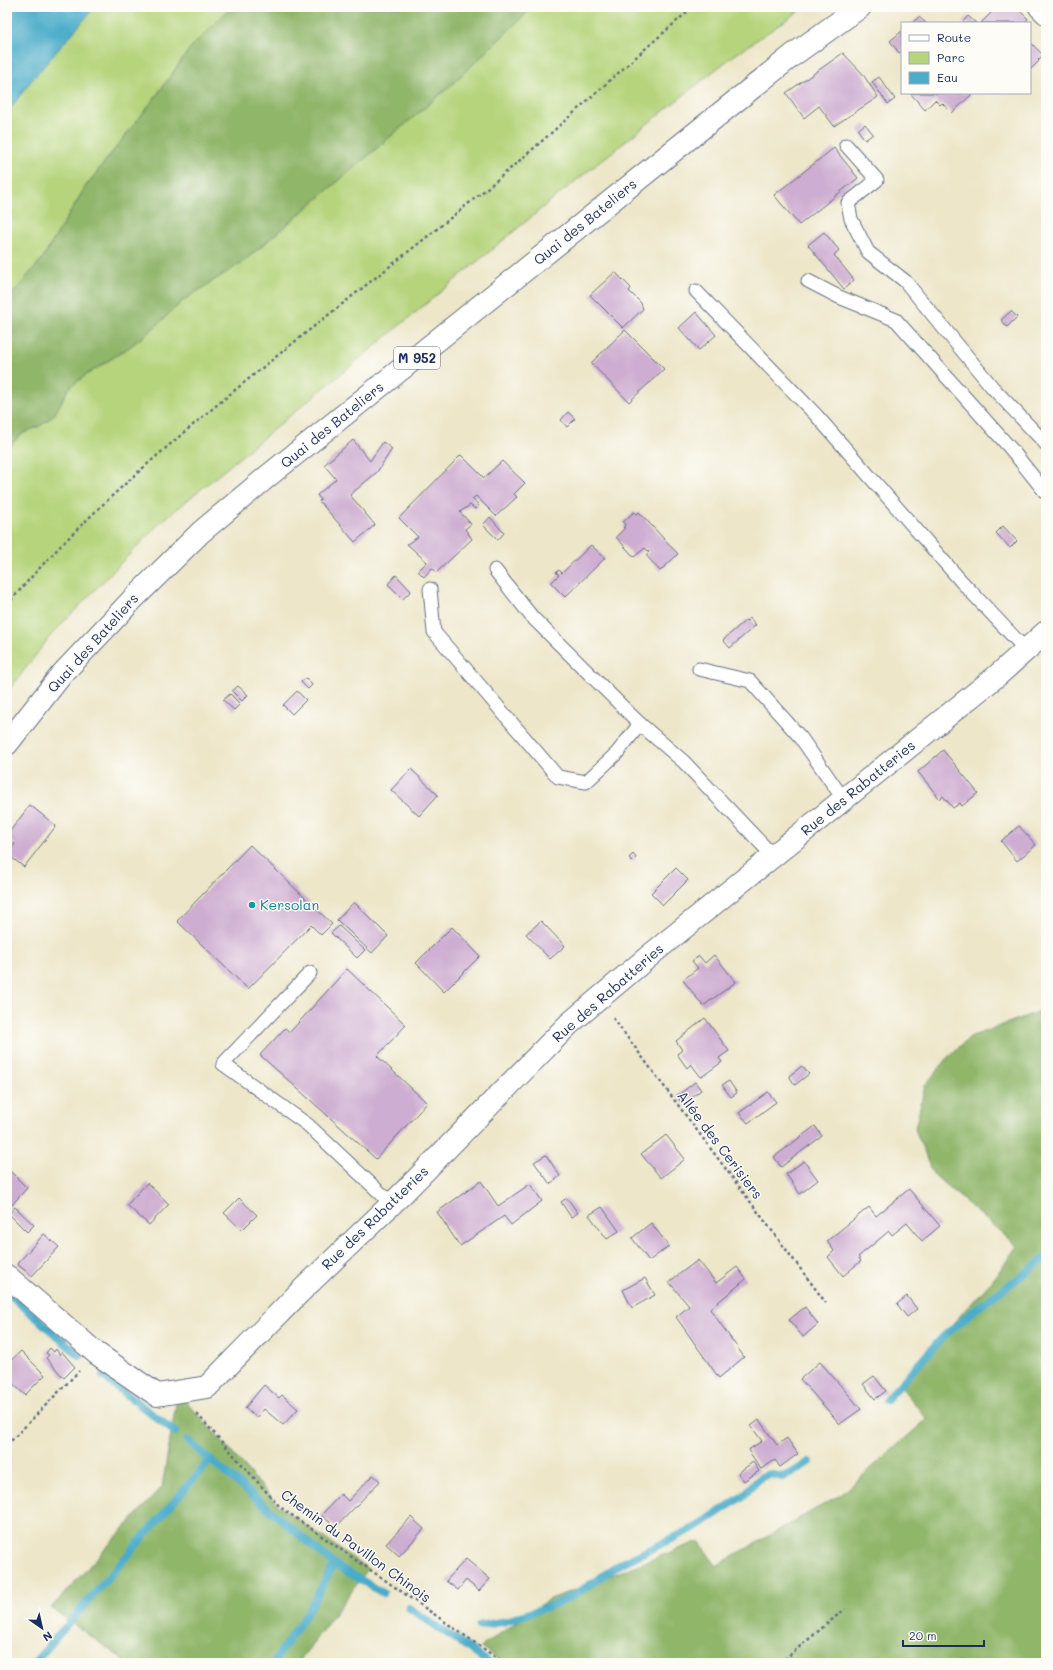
<svg xmlns="http://www.w3.org/2000/svg" width="1053" height="1670" font-family="Mali,sans-serif">
	<rect width="100%" height="100%" fill="#fdfcf7"/>
	<filter id="ink" filterUnits="userSpaceOnUse"><feTurbulence type="fractalNoise" baseFrequency=".025" numOctaves="2"/><feDisplacementMap in="SourceGraphic" scale="8" xChannelSelector="R" yChannelSelector="G"/><feConvolveMatrix kernelMatrix="1 2 1 2 8 2 1 2 1" color-interpolation-filters="sRGB"/></filter>
	<filter id="wash" filterUnits="userSpaceOnUse"><feTurbulence type="fractalNoise" baseFrequency=".012" numOctaves="4" result="noise"/><feDisplacementMap in="SourceGraphic" scale="16" xChannelSelector="R" yChannelSelector="G"/><feGaussianBlur stdDeviation="0.9" result="paint"/><feColorMatrix in="noise" values="0 0 0 0 0 0 0 0 0 0 0 0 0 0 0 0 0 1.4 0 .05"/><feComposite in="paint" operator="in"/></filter>
	<g filter="url(#wash)">
		<rect width="100%" height="100%" fill="#ede6c9"/>
		<!-- green -->
		<g fill="#b5d47b" stroke="#68826c">
			<polygon points="95,7 231,7 191,47 154,99 86,186 42,259 7,300 7,113 30,82"/>
			<polygon points="533,7 805,7 729,59 558,195 160,523 51,635 7,693 7,448 23,433 40,426 54,415 69,388 83,377 128,348 149,332 185,299 244,261 449,87"/>
		</g>
		<!-- forest -->
		<g fill="#90b66b" stroke="#567264">
			<polygon points="231,7 533,7 449,87 244,261 185,299 149,332 128,348 83,377 69,388 54,415 40,426 23,433 7,448 7,300 42,259 86,186 154,99 191,47"/>
			<polygon points="1046,1009 1046,1663 504,1663 481,1647 548,1600 699,1541 716,1566 842,1494 927,1419 898,1383 993,1280 1017,1246 933,1174 915,1129 925,1086 946,1059 970,1037"/>
			<polygon points="178,1392 280,1507 368,1569 298,1663 128,1663 51,1608 162,1487"/>
		</g>
		<!-- water -->
		<polygon fill="#4aacc9" stroke="#326e94" points="7,7 95,7 30,82 7,113"/>
		<g fill="none" stroke-linecap="round" stroke-linejoin="round">
			<!-- stream -->
			<g stroke="#4aacc9" stroke-width="8">
				<polyline points="7,1292 80,1356"/>
				<polyline points="103,1376 175,1432"/>
				<polyline points="886,1400 944,1336 976,1309 1046,1258"/>
				<polyline points="187,1440 334,1564"/>
				<polyline points="409,1608 460,1642 489,1663"/>
				<polyline points="479,1626 506,1621 556,1604 579,1592 622,1563 696,1527 743,1496 761,1477 770,1474 782,1477 792,1473 809,1462"/>
				<polyline points="34,1663 211,1459"/>
				<polyline points="273,1663 309,1610 334,1564 383,1593"/>
			</g>
		</g>
		<g id="blocks">
			<!-- building -->
			<g fill="#cdadd1">
				<polygon points="997,7 1016,7 1028,19 1025,23 981,23"/>
				<polygon points="968,16 976,23 962,23"/>
				<polygon points="919,17 926,23 912,23"/>
				<polygon points="902,31 902,51 899,53 890,41"/>
				<polygon points="1030,42 1043,55 1038,60 1039,61 1030,70"/>
				<polygon points="843,53 862,73 878,97 834,126 819,106 804,118 786,93"/>
				<polygon points="879,77 895,99 888,104 872,82"/>
				<polygon points="910,93 969,93 971,95 952,113 942,103 940,105 935,100 925,110"/>
				<polygon points="865,124 873,134 865,140 858,130"/>
				<polygon points="834,148 858,178 799,225 774,195"/>
				<polygon points="824,232 839,250 834,255 854,280 844,289 808,245"/>
				<polygon points="615,272 631,288 629,291 641,303 643,309 623,328 590,295"/>
				<polygon points="1011,311 1017,317 1007,327 1001,320"/>
				<polygon points="696,312 716,335 699,350 679,328"/>
				<polygon points="625,330 664,369 629,402 591,363"/>
				<polygon points="568,412 575,419 567,427 561,420"/>
				<polygon points="353,440 370,461 383,442 392,449 377,472 350,495 375,525 355,542 319,501 321,500 317,495 336,479 324,465"/>
				<polygon points="461,455 484,478 502,461 525,483 514,494 517,497 496,516 476,496 472,499 479,505 475,509 470,505 460,512 471,524 465,529 472,539 437,572 432,568 424,577 418,571 427,562 407,544 418,537 399,518"/>
				<polygon points="634,512 637,514 639,512 678,554 660,571 646,555 649,552 645,548 634,557 616,537 625,528 623,527 625,525 623,522"/>
				<polygon points="490,517 504,533 498,540 483,525"/>
				<polygon points="1003,526 1017,541 1010,548 996,533"/>
				<polygon points="591,545 605,558 565,597 551,583 559,575 556,572 559,570 562,573"/>
				<polygon points="396,575 411,591 403,599 388,584"/>
				<polygon points="750,618 756,625 730,648 723,640 746,620 747,621"/>
				<polygon points="306,678 312,685 308,689 301,682"/>
				<polygon points="238,686 248,695 242,701 232,691"/>
				<polygon points="297,691 306,700 292,714 283,705"/>
				<polygon points="230,694 240,704 234,710 223,700"/>
				<polygon points="943,750 978,793 962,806 960,803 953,808 943,796 940,799 918,772"/>
				<polygon points="411,769 438,795 419,816 391,790"/>
				<polygon points="30,805 56,826 24,867 7,854 15,844 7,838 7,835"/>
				<polygon points="1019,826 1036,845 1017,861 1001,841"/>
				<polygon points="250,845 332,924 321,935 311,925 248,989 177,921"/>
				<polygon points="633,854 636,858 632,862 629,858"/>
				<polygon points="676,868 688,880 663,905 651,893"/>
				<polygon points="354,902 388,936 372,953 337,920"/>
				<polygon points="541,921 565,946 550,959 526,934"/>
				<polygon points="339,926 365,950 357,958 331,933"/>
				<polygon points="452,927 480,956 444,992 416,963"/>
				<polygon points="714,955 736,982 703,1006 683,980 698,968 692,961 699,956 705,963"/>
				<polygon points="347,969 406,1025 377,1056 427,1103 376,1159 260,1055 285,1028 290,1032"/>
				<polygon points="705,1018 729,1051 719,1058 722,1062 701,1077 691,1064 687,1068 677,1054 682,1050 676,1041"/>
				<polygon points="802,1066 809,1074 795,1085 789,1076"/>
				<polygon points="729,1081 737,1093 731,1097 722,1085"/>
				<polygon points="695,1082 701,1090 683,1104 677,1096"/>
				<polygon points="768,1092 776,1102 748,1123 739,1113"/>
				<polygon points="815,1126 822,1136 781,1167 774,1157"/>
				<polygon points="666,1135 685,1159 661,1178 641,1154"/>
				<polygon points="546,1155 560,1176 550,1184 534,1162"/>
				<polygon points="804,1161 818,1180 800,1194 786,1174"/>
				<polygon points="10,1171 27,1188 9,1208 7,1206 7,1174"/>
				<polygon points="481,1181 498,1206 530,1184 542,1201 511,1225 504,1216 460,1246 437,1212"/>
				<polygon points="147,1183 169,1204 149,1225 127,1205"/>
				<polygon points="909,1189 940,1226 922,1241 907,1223 892,1235 889,1231 858,1257 861,1261 843,1276 828,1257 834,1251 827,1241 869,1207 876,1216"/>
				<polygon points="239,1198 257,1215 242,1230 224,1213"/>
				<polygon points="567,1198 578,1213 571,1217 561,1202"/>
				<polygon points="15,1207 34,1225 27,1232 9,1214"/>
				<polygon points="602,1207 619,1231 607,1239 589,1215"/>
				<polygon points="651,1223 669,1246 649,1261 632,1238"/>
				<polygon points="44,1234 59,1247 32,1276 17,1264"/>
				<polygon points="698,1260 716,1283 737,1267 746,1279 710,1309 744,1357 719,1378 676,1317 689,1306 669,1282"/>
				<polygon points="645,1278 655,1295 632,1308 623,1290"/>
				<polygon points="907,1296 917,1309 907,1317 897,1304"/>
				<polygon points="805,1307 818,1324 803,1337 789,1320"/>
				<polygon points="50,1348 54,1352 56,1349 60,1355 62,1352 75,1367 64,1378 46,1358 49,1355 46,1353"/>
				<polygon points="21,1351 45,1375 25,1395 7,1378 7,1364"/>
				<polygon points="820,1362 861,1409 840,1424 800,1379"/>
				<polygon points="874,1376 886,1391 875,1399 863,1384"/>
				<polygon points="264,1385 279,1398 282,1395 298,1409 283,1425 264,1409 257,1418 245,1408"/>
				<polygon points="759,1420 777,1445 787,1438 798,1454 780,1467 775,1460 761,1469 748,1450 762,1441 751,1426"/>
				<polygon points="753,1462 759,1471 744,1481 738,1473"/>
				<polygon points="373,1475 380,1481 336,1527 321,1515 341,1494 348,1501"/>
				<polygon points="411,1517 424,1529 399,1556 386,1544"/>
				<polygon points="466,1559 490,1579 479,1591 466,1580 458,1590 446,1581"/>
			</g>
		</g>
	</g>
	<g filter="url(#ink)">
		<use href="#blocks" fill-opacity="0" stroke="#646f83" stroke-width="1"/>
		<g fill="none" stroke-linecap="round" stroke-linejoin="round">
			<!-- lane casing -->
			<g stroke="#646f83" stroke-width="15">
				<g id="lane">
					<polyline points="846,145 877,180 848,203 851,219 868,252 905,281 993,388 1046,444"/>
					<polyline points="808,281 839,297 896,320 1011,449 1046,493"/>
					<polyline points="696,291 816,415 961,581 1026,650"/>
					<polyline points="495,570 532,617 640,724"/>
					<polyline points="430,589 434,632 558,777 586,782 617,753 640,724 684,762 774,857"/>
					<polyline points="699,669 750,681 801,738 844,800"/>
					<polyline points="310,973 223,1064 308,1125 391,1203"/>
				</g>
			</g>
			<!-- street casing -->
			<g stroke="#646f83" stroke-width="24">
				<polyline id="street" points="7,1276 96,1353 157,1395 207,1387 299,1293 402,1194 569,1024 654,952 998,675 1046,632"/>
			</g>
			<!-- secondary casing -->
			<g stroke="#646f83" stroke-width="24">
				<polyline id="secondary" points="1040,7 1046,13"/>
			</g>
			<!-- primary casing -->
			<g stroke="#646f83" stroke-width="24">
				<polyline id="primary" points="7,744 62,674 132,600 201,532 268,476 793,55 860,7"/>
			</g>
			<!-- path -->
			<g stroke="#646f83" stroke-width="2.5" stroke-dasharray="3 3" stroke-linecap="butt">
				<path d="M 7,605 C 76,523 157,454 240,386 C 312,327 386,270 458,212 C 539,147 614,75 693,7"/>
				<polyline points="613,1018 826,1303"/>
				<polyline points="197,1414 280,1507 504,1663"/>
				<polyline points="7,1445 79,1371"/>
				<polyline points="780,1663 845,1609"/>
			</g>
			<!-- lane -->
			<use href="#lane" stroke="#fff" stroke-width="13"/>
			<!-- street -->
			<use href="#street" stroke="#fff" stroke-width="22"/>
			<!-- secondary -->
			<use href="#secondary" stroke="#fff" stroke-width="22"/>
			<!-- primary -->
			<use href="#primary" stroke="#fff" stroke-width="22"/>
		</g>
	</g>
	<!-- markers -->
	<circle fill="#0f9aa8" stroke="#fdfcf7" stroke-width="1.5" cx="252" cy="905" r="4"/>
	<g text-anchor="middle" stroke-width="3" stroke-linejoin="round" paint-order="stroke">
		<!-- shield labels -->
		<rect fill="#fdfcf7" stroke="#5f6c8c" stroke-width="1" x="394" y="347" width="46" height="22" rx="3"/>
		<g font-size="13" font-weight="bold" fill="#1b2f5e">
			<text x="417" y="363">M 952</text>
		</g>
		<!-- street labels -->
		<g font-size="14" fill="#1b2f5e" stroke="#fdfcf7">
			<text transform="translate(585 222) rotate(-39)" y="5">Quai des Bateliers</text>
			<text transform="translate(332 425) rotate(-39)" y="5">Quai des Bateliers</text>
			<text transform="translate(93 643) rotate(-48)" y="5">Quai des Bateliers</text>
			<text transform="translate(858 788) rotate(-39)" y="5">Rue des Rabatteries</text>
			<text transform="translate(608 993) rotate(-41)" y="5">Rue des Rabatteries</text>
			<text transform="translate(720 1145) rotate(53)" y="5">Allée des Cerisiers</text>
			<text transform="translate(375 1218) rotate(-44)" y="5">Rue des Rabatteries</text>
			<text transform="translate(356 1546) rotate(36)" y="5">Chemin du Pavillon Chinois</text>
		</g>
		<!-- culture labels -->
		<g font-size="14" fill="#0d838f" stroke="#fdfcf7" text-anchor="start">
			<text x="260" y="910">Kersolan</text>
		</g>
	</g>
	<!-- margin -->
	<rect width="1053" height="1670" fill="none" stroke="#fdfcf7" stroke-width="24"/>
	<!-- legend -->
	<rect x="901" y="22" width="130" height="72" fill="#fdfcf7" stroke="#a3aaba"/>
	<rect x="909" y="35" width="20" height="6" fill="#ffffff" stroke="#a3aaba"/>
	<text x="937" y="42" font-size="12" fill="#1b2f5e">Route</text>
	<rect x="909" y="52" width="20" height="12" fill="#b5d47b" stroke="#a3aaba"/>
	<text x="937" y="62" font-size="12" fill="#1b2f5e">Parc</text>
	<rect x="909" y="72" width="20" height="12" fill="#4aacc9" stroke="#a3aaba"/>
	<text x="937" y="82" font-size="12" fill="#1b2f5e">Eau</text>
	<!-- north arrow -->
	<g transform="translate(42 1628) rotate(146)" stroke="#fdfcf7" stroke-width="3" paint-order="stroke">
	<path d="M0-3L7 15L0 10L-7 15Z" fill="#1b2f5e"/>
	<text y="-6" font-size="11" font-weight="bold" text-anchor="middle" fill="#1b2f5e">N</text>
	</g>
	<!-- scale -->
	<path d="M903 1640v6h81v-6" fill="none" stroke="#1b2f5e" stroke-width="2"/>
	<text x="909" y="1640" font-size="12" fill="#1b2f5e" stroke="#fdfcf7" stroke-width="3" paint-order="stroke">20 m</text>
</svg>
